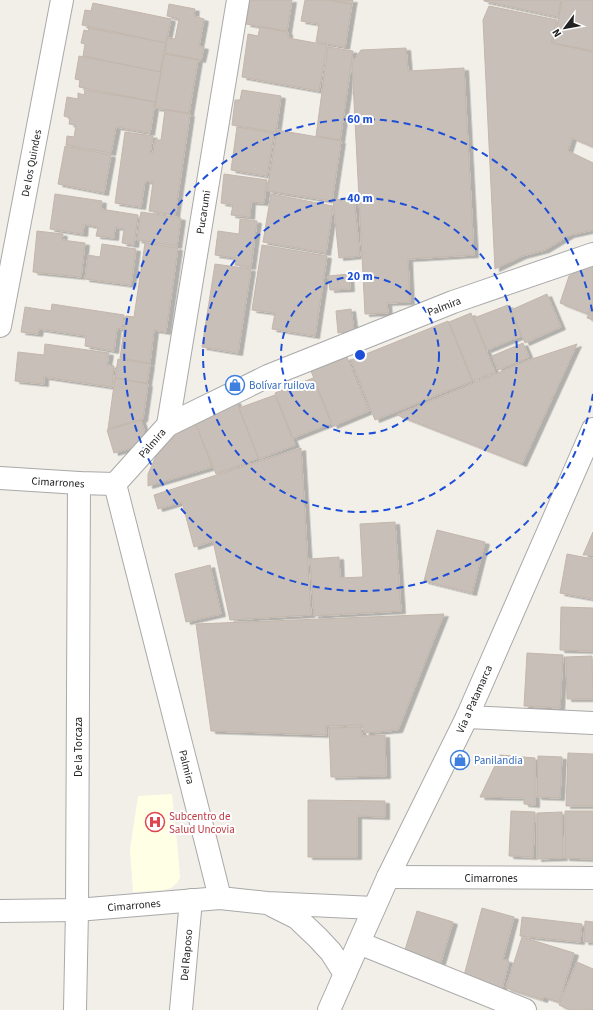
<svg xmlns="http://www.w3.org/2000/svg" width="593" height="1010" font-family="'Source Sans 3',sans-serif">
	<defs>
		<filter id="shadow"><feDropShadow dx="4.5" dy="2.5" stdDeviation="0" flood-color="#0004"/></filter>
	</defs>
	<rect width="100%" height="100%" fill="#f2efe9"/>
	<!-- education -->
	<polygon fill="#ffffe5" points="172,794 178,852 180,878 177,883 171,888 164,890 133,892 130,849 138,796"/>
	<!-- building -->
	<g fill="#c7bfb8" stroke="#c4b6ab" filter="url(#shadow)">
		<polygon points="250,0 292,0 287,31 246,24"/>
		<polygon points="305,0 326,0 352,4 345,47 316,42 319,24 301,21"/>
		<polygon points="330,0 353,0 352,4"/>
		<polygon points="484,0 561,0 558,17 484,1"/>
		<polygon points="562,0 593,0 593,51 554,43"/>
		<polygon points="93,3 171,19 166,43 82,25 85,10 91,11"/>
		<polygon points="169,4 195,9 194,16 204,19 199,46 204,47 201,60 165,53 167,38 175,39 179,19 167,16"/>
		<polygon points="489,6 557,20 551,43 593,52 593,147 572,138 568,151 593,163 593,230 570,235 545,250 522,256 495,269 483,20"/>
		<polygon points="260,27 288,32 288,38 327,45 319,91 242,77 248,34 258,36"/>
		<polygon points="89,28 166,43 160,72 83,56 85,44 81,43 84,30 88,31"/>
		<polygon points="328,47 353,51 340,140 316,136"/>
		<polygon points="406,48 408,71 464,68 474,255 408,259 410,302 387,303 388,313 365,314 352,63 361,50"/>
		<polygon points="164,54 198,60 189,113 155,108"/>
		<polygon points="79,56 161,72 155,102 79,87 80,80 75,79"/>
		<polygon points="85,90 155,102 150,133 116,127 111,153 66,145 67,136 74,137 76,125 69,124 70,118 64,116 67,97 78,99 78,93 84,95"/>
		<polygon points="242,90 281,96 276,132 232,125 235,100 240,100"/>
		<polygon points="165,110 190,114 175,215 149,211 153,182 145,181 141,207 115,203 125,132 153,136 150,153 153,153 155,140 161,140"/>
		<polygon points="237,127 274,133 267,176 231,170"/>
		<polygon points="277,130 341,141 332,201 267,191"/>
		<polygon points="65,146 111,155 104,193 58,184"/>
		<polygon points="224,174 267,180 264,203 251,202 250,217 231,215 233,205 221,203"/>
		<polygon points="55,194 102,201 101,209 138,215 134,245 122,243 124,229 115,227 114,238 96,236 98,227 84,224 83,234 50,229"/>
		<polygon points="271,194 333,206 326,253 263,242"/>
		<polygon points="354,198 360,256 339,258 333,200"/>
		<polygon points="141,212 181,218 177,246 137,240"/>
		<polygon points="240,219 257,221 251,267 235,265 236,258 215,255 218,231 239,234"/>
		<polygon points="37,231 63,234 62,240 85,243 81,277 33,272"/>
		<polygon points="145,243 178,248 166,332 154,330 150,363 120,358 126,316 134,317"/>
		<polygon points="102,244 136,249 131,285 85,279 88,255 100,257"/>
		<polygon points="262,245 327,256 315,336 272,329 275,313 252,310"/>
		<polygon points="593,263 593,301 588,314 560,303 569,276"/>
		<polygon points="215,264 251,269 238,353 202,347"/>
		<polygon points="349,274 350,289 330,290 328,276"/>
		<polygon points="547,294 561,327 525,343 511,310"/>
		<polygon points="52,304 124,315 122,329 117,328 114,351 85,346 86,336 39,329 38,334 21,332 25,307 51,311"/>
		<polygon points="593,304 593,320 587,318"/>
		<polygon points="508,305 521,336 487,350 474,318"/>
		<polygon points="351,309 354,331 338,333 336,311"/>
		<polygon points="471,313 495,372 473,381 449,322"/>
		<polygon points="448,321 472,381 375,420 351,360"/>
		<polygon points="523,343 529,357 498,370 492,356"/>
		<polygon points="45,344 109,353 107,365 114,366 112,387 44,377 44,384 15,381 18,352 44,355"/>
		<polygon points="577,344 522,464 397,415 529,360"/>
		<polygon points="347,357 369,411 333,426 311,371"/>
		<polygon points="118,359 150,364 147,383 115,378"/>
		<polygon points="115,378 148,384 143,419 108,429"/>
		<polygon points="313,378 331,423 293,438 275,393"/>
		<polygon points="275,395 295,445 259,459 239,408"/>
		<polygon points="236,401 258,458 216,474 193,418"/>
		<polygon points="141,420 148,443 114,453 107,430"/>
		<polygon points="195,421 212,467 148,486 148,474 156,456 164,446 183,429"/>
		<polygon points="301,448 311,615 230,620 213,541 194,547 182,502 158,509 154,495"/>
		<polygon points="395,522 401,611 314,616 310,559 339,557 340,578 363,577 360,524"/>
		<polygon points="437,530 485,542 472,593 424,581"/>
		<polygon points="593,532 593,555 583,555"/>
		<polygon points="567,554 593,559 593,599 560,593"/>
		<polygon points="210,565 221,614 186,622 175,574"/>
		<polygon points="561,607 593,608 593,651 560,650"/>
		<polygon points="444,614 398,730 365,733 362,725 326,726 326,735 211,731 196,624"/>
		<polygon points="527,653 563,655 560,708 524,706"/>
		<polygon points="592,656 593,699 567,699 566,657"/>
		<polygon points="361,727 362,736 385,735 386,776 331,777 329,728"/>
		<polygon points="568,753 593,754 593,806 566,806"/>
		<polygon points="500,755 535,758 535,805 524,804 524,798 480,797"/>
		<polygon points="538,756 562,757 560,798 537,797"/>
		<polygon points="308,800 385,801 385,817 357,816 357,857 308,857"/>
		<polygon points="511,811 535,812 533,857 509,856"/>
		<polygon points="565,811 593,811 593,859 565,858"/>
		<polygon points="562,812 563,858 537,859 537,813"/>
		<polygon points="482,908 514,917 503,959 509,961 501,993 462,983"/>
		<polygon points="417,911 453,922 440,965 404,953"/>
		<polygon points="522,917 582,924 580,942 520,936"/>
		<polygon points="585,921 593,922 593,942 584,942"/>
		<polygon points="522,937 574,953 559,1002 544,997 543,1000 506,988"/>
		<polygon points="577,962 593,969 593,1006 591,1010 570,1010 559,1005"/>
	</g>
	<g fill="none" stroke-linecap="round" stroke-linejoin="round">
		<!-- minor casing -->
		<g stroke="#a9a9a9" stroke-width="24">
			<g id="minor">
				<polyline points="0,326 62,0"/>
				<polyline points="168,425 238,0"/>
				<polyline points="0,478 79,483 115,484"/>
				<polyline points="115,484 168,425 268,376 453,302 593,254"/>
				<polyline points="115,484 207,846 220,898"/>
				<polyline points="467,717 593,723"/>
				<polyline points="388,877 593,878"/>
				<polyline points="273,906 297,918 318,938 331,952 345,974"/>
				<polyline points="0,911 77,910 220,898 267,903 374,908"/>
				<polyline points="359,943 525,1010"/>
				<polyline points="75,1010 77,910 79,483"/>
				<polyline points="181,1010 191,900"/>
			</g>
		</g>
		<!-- tertiary casing -->
		<g stroke="#a9a9a9" stroke-width="24">
			<polyline id="tertiary" points="329,1010 388,877 467,717 593,429"/>
		</g>
		<!-- minor -->
		<use href="#minor" stroke="#fff" stroke-width="22"/>
		<!-- tertiary -->
		<use href="#tertiary" stroke="#fff" stroke-width="22"/>
	</g>
	<!-- distance rings -->
	<g fill="none" stroke="#1d4ed8" stroke-width="2" stroke-dasharray="7 5">
		<circle cx="360" cy="355" r="79"/>
		<circle cx="360" cy="355" r="157"/>
		<path d="M593 394A236 236 0 1 1 593 316"/>
	</g>
	<!-- icons -->
	<defs>
		<g id="shop-ring" transform="scale(1)"><circle r="9.5" fill="#fff" stroke="#3f7fe0" stroke-width="1.5"/><path d="M-5-2.5h2.3a2.7 3.5 0 0 1 5.4 0H5L5.5 6h-11ZM-1.5-2.5h3a1.5 2.3 0 0 0-3 0Z" fill="#3f7fe0"/></g>
		<g id="hospital-ring" transform="scale(1)"><circle r="9.5" fill="#fff" stroke="#e0444e" stroke-width="1.5"/><path d="M-5-5h3v3.5h4V-5h3V5h-3V1.5h-4V5h-3Z" fill="#e0444e"/></g>
	</defs>
	<g fill-rule="evenodd">
		<use href="#shop-ring" x="235" y="385"/>
		<use href="#shop-ring" x="460" y="760"/>
		<use href="#hospital-ring" x="155" y="822"/>
	</g>
	<g text-anchor="middle" stroke-width="4" stroke-linejoin="round" paint-order="stroke">
		<!-- street labels -->
		<g font-size="11" fill="#222" stroke="#fff">
			<text transform="translate(31 163) rotate(-79)" y="4">De los Quindes</text>
			<text transform="translate(203 212) rotate(-81)" y="4">Pucarumi</text>
			<text transform="translate(444 306) rotate(-21)" y="4">Palmira</text>
			<text transform="translate(152 443) rotate(-49)" y="4">Palmira</text>
			<text transform="translate(58 482) rotate(3)" y="4">Cimarrones</text>
			<text transform="translate(474 699) rotate(-66)" y="4">Vía a Patamarca</text>
			<text transform="translate(78 747) rotate(-90)" y="4">De la Torcaza</text>
			<text transform="translate(187 767) rotate(76)" y="4">Palmira</text>
			<text x="491" y="882">Cimarrones</text>
			<text transform="translate(134 905) rotate(-5)" y="4">Cimarrones</text>
			<text transform="translate(186 955) rotate(-85)" y="4">Del Raposo</text>
		</g>
		<!-- shop labels -->
		<g font-size="11" fill="#366cbe" stroke="#fff" text-anchor="start">
			<text x="249" y="389">Bolívar ruilova</text>
			<text x="474" y="764">Panilandia</text>
		</g>
		<!-- health labels -->
		<g font-size="11" fill="#be3a42" stroke="#fff" text-anchor="start">
			<text x="169" y="820">Subcentro de<tspan x="169" dy="13">Salud Uncovia</tspan></text>
		</g>
	</g>
	<circle cx="360" cy="355" r="6" fill="#1d4ed8" stroke="#fff" stroke-width="2"/>
	<g font-size="12" text-anchor="middle" font-weight="bold" fill="#1d4ed8" stroke="#fff" stroke-width="4" stroke-linejoin="round" paint-order="stroke">
		<text x="360" y="123">60 m</text>
		<text x="360" y="202">40 m</text>
		<text x="360" y="280">20 m</text>
	</g>
	<!-- north arrow -->
	<g transform="translate(565 28) rotate(238)" stroke="#ffffff" stroke-width="3" paint-order="stroke">
	<path d="M0-3L7 15L0 10L-7 15Z" fill="#222222"/>
	<text y="-6" font-size="11" font-weight="bold" text-anchor="middle" fill="#222222">N</text>
	</g>
</svg>
